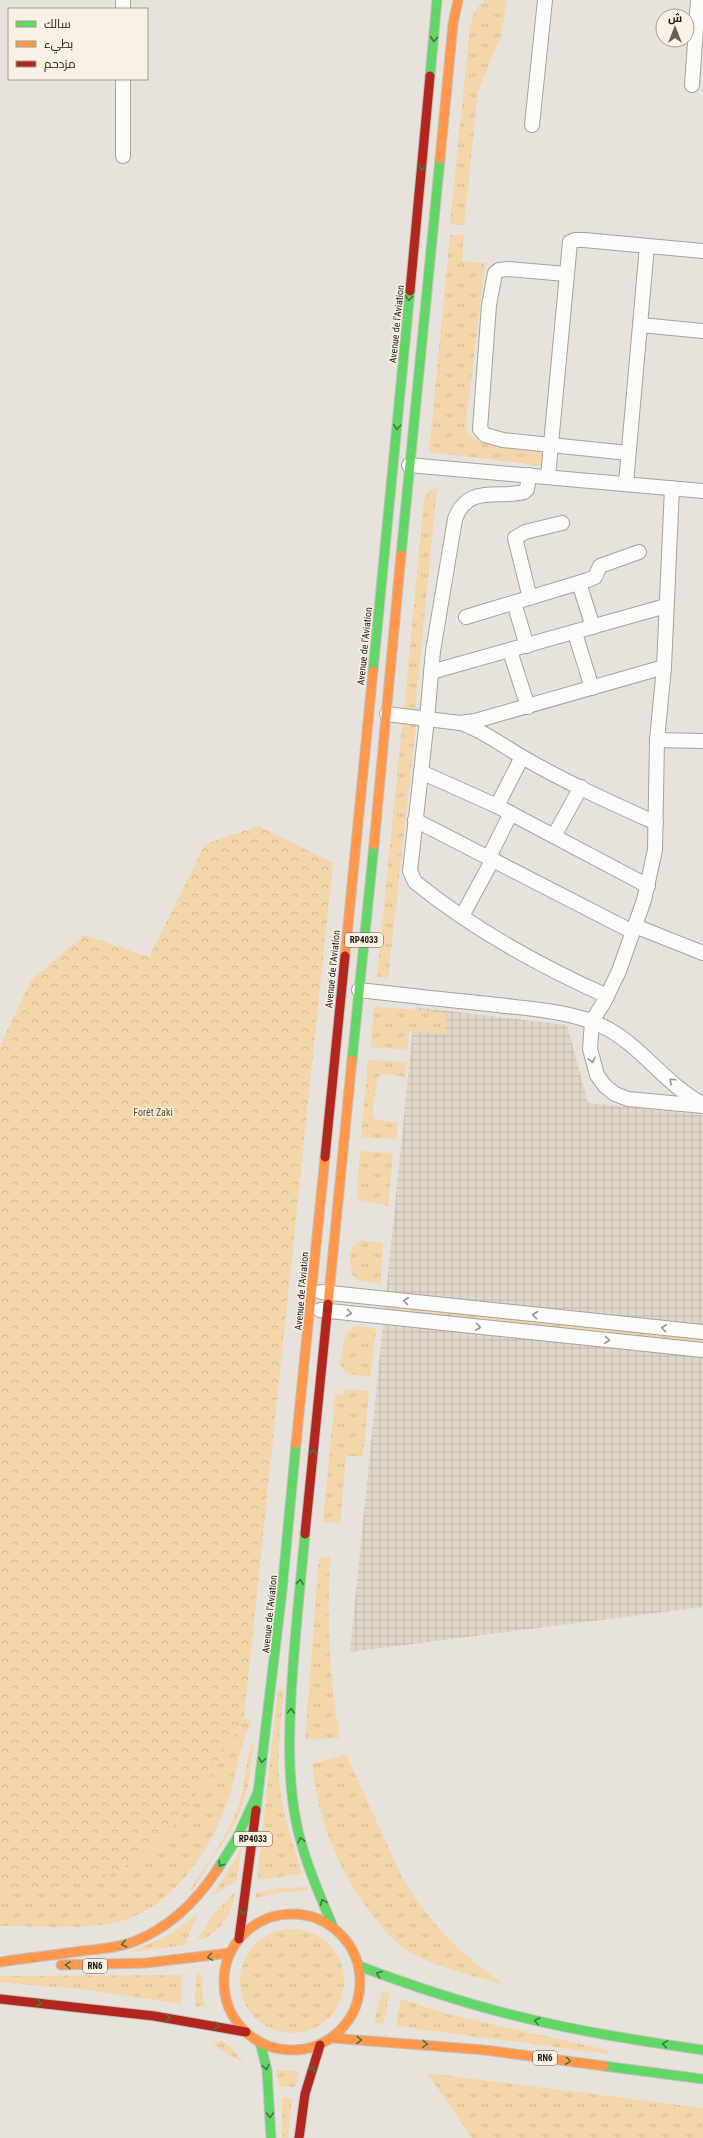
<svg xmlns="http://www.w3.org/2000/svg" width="703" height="2138" font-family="'Roboto Condensed',Cairo,sans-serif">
	<defs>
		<pattern id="industrial-grid" width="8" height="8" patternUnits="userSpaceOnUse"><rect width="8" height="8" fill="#e0d7c9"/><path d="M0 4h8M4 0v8" fill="none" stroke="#c0b8ac"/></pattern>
		<pattern id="grass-tufts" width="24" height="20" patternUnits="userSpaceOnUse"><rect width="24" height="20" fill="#f3d7aa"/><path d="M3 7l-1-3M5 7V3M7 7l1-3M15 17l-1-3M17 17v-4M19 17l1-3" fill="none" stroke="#d0b891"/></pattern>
		<pattern id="forest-crowns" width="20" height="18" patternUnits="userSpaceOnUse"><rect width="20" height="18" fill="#f3d7aa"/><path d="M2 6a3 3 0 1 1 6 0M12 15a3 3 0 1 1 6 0" fill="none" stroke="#d0b891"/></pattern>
	</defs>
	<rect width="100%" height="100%" fill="#e7e3dc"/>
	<!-- industrial -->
	<polygon fill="url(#industrial-grid)" points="415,1007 567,1025 588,1103 703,1115 703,1607 350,1652"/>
	<!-- grass -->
	<g fill="url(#grass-tufts)">
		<polygon points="484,0 507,0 501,36 478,91 464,225 450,224 470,27 474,12"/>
		<path d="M 450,235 L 464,235 L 462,261 L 485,263 L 466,425 C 467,432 469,437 476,440 C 488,447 528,447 544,449 L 543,466 L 429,452 Z"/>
		<polygon points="437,488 415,712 404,711 424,499 428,491"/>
		<polygon points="402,724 416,725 388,978 377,977"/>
		<polygon points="374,1006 447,1013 445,1034 409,1031 407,1050 371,1047"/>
		<polygon points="368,1060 407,1062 405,1077 383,1074 378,1077 372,1113 375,1120 398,1122 396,1139 361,1138"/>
		<polygon points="360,1151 393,1153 388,1206 362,1201 358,1198 357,1191"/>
		<path d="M 361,1240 L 383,1243 L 381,1284 L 358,1280 L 352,1274 C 350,1263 347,1243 361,1240 Z"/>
		<polygon points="384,1305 703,1340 703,1344 384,1308 382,1306"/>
		<polygon points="355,1326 376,1328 371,1377 347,1374 340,1364 346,1333"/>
		<polygon points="344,1389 369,1391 363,1456 346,1456 340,1524 323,1522 335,1394 343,1395"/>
		<path d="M 319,1557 L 330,1557 C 327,1619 329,1677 340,1738 L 305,1740 Z"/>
		<path d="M 278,1689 L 284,1689 C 281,1722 276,1755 280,1788 C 283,1817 294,1846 302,1874 L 257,1880 Z"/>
		<path d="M 244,1718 L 251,1721 C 240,1746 237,1772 229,1797 C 211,1850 172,1912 112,1923 C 80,1930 34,1926 0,1926 L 0,1893 C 30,1890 61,1889 90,1881 C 170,1858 203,1783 244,1718 Z"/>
		<path d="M 254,1739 L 248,1787 L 237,1820 L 192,1891 L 189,1889 C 210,1862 231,1831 241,1798 C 244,1786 249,1744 254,1739 Z"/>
		<path d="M 346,1754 L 401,1875 C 427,1920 459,1954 502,1982 L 500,1984 C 475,1976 426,1964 406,1950 C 392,1940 380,1926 370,1912 C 337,1867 318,1820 312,1764 Z"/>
		<polygon points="241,1850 237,1880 213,1895"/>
		<polygon points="308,1887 307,1891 282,1892 257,1898 255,1893 281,1888"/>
		<path d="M 235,1892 C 232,1915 219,1935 196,1941 L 213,1915 Z"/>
		<path d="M 198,1912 L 185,1945 L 129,1952 C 157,1941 176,1933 198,1912 Z"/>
		<circle cx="292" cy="1981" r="52"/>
		<polygon points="196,1974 203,1975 202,1987 205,2007 195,2006"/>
		<polygon points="182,1975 181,2004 87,1990 0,1982 0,1976"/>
		<polygon points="382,1991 390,1993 383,2024 374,2023"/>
		<polygon points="401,1999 451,2015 608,2050 609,2053 607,2054 396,2026"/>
		<polygon points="221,2040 234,2050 244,2063 213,2045"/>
		<polygon points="276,2070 300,2071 295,2087 280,2087"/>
		<polygon points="427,2073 703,2108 703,2138 472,2138"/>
		<polygon points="282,2097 292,2098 288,2138 282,2138"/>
	</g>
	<!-- forest -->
	<path fill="url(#forest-crowns)" d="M 259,826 L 333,863 L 244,1718 C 203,1783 170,1858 90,1881 C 61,1889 30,1890 0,1893 L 0,1046 L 31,980 L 84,935 L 149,957 L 205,844 Z"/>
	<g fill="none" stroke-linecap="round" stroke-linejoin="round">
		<!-- street casing -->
		<g stroke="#a5a29c" stroke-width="16">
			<g id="street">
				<polyline points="123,9 123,0"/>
				<polyline points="692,85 698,0"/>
				<polyline points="532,125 545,0"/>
				<polyline points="123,156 123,79"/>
				<polyline points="566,274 508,269 499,270 495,273 489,305 480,429 485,435 503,440 628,453"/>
				<polyline points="641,325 703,331"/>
				<polyline points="409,465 703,491"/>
				<path d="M 529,475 L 527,489 L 524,492 C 497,499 468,484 455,519 L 433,651 L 427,719 L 410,871 L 415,882 C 473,929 540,966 607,996"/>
				<polyline points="548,476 570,242 575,240 584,240 703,251"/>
				<polyline points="626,483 647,246"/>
				<polyline points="672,488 664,667 657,740 655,850 644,900 619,971 604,1002 592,1021 590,1049 597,1075 605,1086 615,1094 628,1099 703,1106"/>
				<polyline points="579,583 593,627"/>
				<polyline points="530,598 515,538 525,532 562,523"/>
				<polyline points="514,603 527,646"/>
				<polyline points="466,617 588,580 595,577 600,566 639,552"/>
				<polyline points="575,633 592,688"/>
				<polyline points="510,651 528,707"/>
				<polyline points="431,672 666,606"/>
				<polyline points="387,714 460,723 475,721 664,667"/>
				<path d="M 461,723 C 484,731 503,746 524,758 C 567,783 612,803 656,823"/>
				<polyline points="657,740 703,741"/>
				<polyline points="421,772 497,806 648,886"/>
				<polyline points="497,806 522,757"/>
				<polyline points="415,820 633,932"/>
				<polyline points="554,836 581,787"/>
				<polyline points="489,857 511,813"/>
				<polyline points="462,916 493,859"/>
				<polyline points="635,926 703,953"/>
				<path d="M 359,990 C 403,995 446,1000 489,1004 C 528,1009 573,1010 608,1029 C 644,1049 668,1087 703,1104"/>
				<polyline points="321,1292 703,1332"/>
				<polyline points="320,1310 703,1350"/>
			</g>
		</g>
		<!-- fast casing -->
		<g stroke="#c4c2bf" stroke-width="11">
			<g id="fast">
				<polyline points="430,76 437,0"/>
				<polyline points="401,555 440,159"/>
				<polyline points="373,671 410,291"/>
				<polyline points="352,1060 374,845"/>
				<path d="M 305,1534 C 300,1588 294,1642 291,1697 C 289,1738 288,1780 296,1821 C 303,1858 319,1893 333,1927"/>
				<polyline points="256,1810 282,1591 296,1444"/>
				<polyline points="217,1870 237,1838 258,1792"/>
				<path d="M 359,1966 C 412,1986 466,2004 521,2017 C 581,2032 642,2041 703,2050"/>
				<polyline points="260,2042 267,2070 271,2138"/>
				<polyline points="604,2066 703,2079"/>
			</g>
		</g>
		<!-- slow casing -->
		<g stroke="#c4c2bf" stroke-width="11">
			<g id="slow">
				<polyline points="440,159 453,24 458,0"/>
				<polyline points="374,845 401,555"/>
				<polyline points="345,956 373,671"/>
				<polyline points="328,1304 352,1060"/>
				<polyline points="296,1444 325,1157"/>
				<circle cx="292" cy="1982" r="68"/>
				<path d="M 0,1962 C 27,1958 55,1955 82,1951 C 99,1949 117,1948 133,1942 C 169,1928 196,1902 217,1870"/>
				<polyline points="61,1965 146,1963 230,1953"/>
				<polyline points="332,2038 485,2050 604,2066"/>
			</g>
		</g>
		<!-- jam casing -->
		<g stroke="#c4c2bf" stroke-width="11">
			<g id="jam">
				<polyline points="410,291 430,76"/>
				<polyline points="325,1157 345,956"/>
				<polyline points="305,1534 328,1304"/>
				<polyline points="239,1939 256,1810"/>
				<polyline points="0,1999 154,2016 246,2032"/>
				<polyline points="299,2138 305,2094 320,2045"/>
			</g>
		</g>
		<!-- street -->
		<use href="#street" stroke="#fbfbfa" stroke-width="14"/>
		<!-- fast -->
		<use href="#fast" stroke="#63d668" stroke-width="9"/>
		<!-- slow -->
		<use href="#slow" stroke="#ff974d" stroke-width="9"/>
		<!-- jam -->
		<use href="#jam" stroke="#b3261e" stroke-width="9"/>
	</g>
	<!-- one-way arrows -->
	<defs><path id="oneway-chevron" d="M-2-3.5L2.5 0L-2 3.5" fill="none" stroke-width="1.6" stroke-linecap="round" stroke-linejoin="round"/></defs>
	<g stroke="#40783e">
		<use href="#oneway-chevron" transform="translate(434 39) rotate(95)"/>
		<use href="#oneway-chevron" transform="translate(422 168) rotate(95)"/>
		<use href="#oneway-chevron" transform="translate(409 298) rotate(96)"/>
		<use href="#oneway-chevron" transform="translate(397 427) rotate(96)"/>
		<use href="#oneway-chevron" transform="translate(313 1452) rotate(-84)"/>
		<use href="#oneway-chevron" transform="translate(300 1582) rotate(-84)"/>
		<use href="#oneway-chevron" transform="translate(291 1711) rotate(-87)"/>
		<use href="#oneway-chevron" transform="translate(262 1760) rotate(97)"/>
		<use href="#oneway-chevron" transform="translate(301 1840) rotate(-104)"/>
		<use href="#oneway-chevron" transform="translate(221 1864) rotate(123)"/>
		<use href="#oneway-chevron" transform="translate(323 1902) rotate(-112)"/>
		<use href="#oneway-chevron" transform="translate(243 1912) rotate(99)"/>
		<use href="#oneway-chevron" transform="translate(124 1944) rotate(168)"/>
		<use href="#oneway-chevron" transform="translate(210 1957) rotate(170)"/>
		<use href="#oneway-chevron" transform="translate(68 1965) rotate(-179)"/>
		<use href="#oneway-chevron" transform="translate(379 1974) rotate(-159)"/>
		<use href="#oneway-chevron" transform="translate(39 2003) rotate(6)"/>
		<use href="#oneway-chevron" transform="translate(168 2018) rotate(8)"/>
		<use href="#oneway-chevron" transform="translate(537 2021) rotate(-166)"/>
		<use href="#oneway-chevron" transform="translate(217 2026) rotate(10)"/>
		<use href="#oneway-chevron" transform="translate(359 2040) rotate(3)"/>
		<use href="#oneway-chevron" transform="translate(425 2044) rotate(4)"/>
		<use href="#oneway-chevron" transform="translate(665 2044) rotate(-171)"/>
		<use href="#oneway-chevron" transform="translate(568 2061) rotate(8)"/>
		<use href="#oneway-chevron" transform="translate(266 2067) rotate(79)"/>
		<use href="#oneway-chevron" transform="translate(312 2069) rotate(-73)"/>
		<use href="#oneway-chevron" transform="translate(270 2115) rotate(88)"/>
	</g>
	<g stroke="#979592">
		<use href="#oneway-chevron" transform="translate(592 1060) rotate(78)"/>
		<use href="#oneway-chevron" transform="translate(672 1081) rotate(-137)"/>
		<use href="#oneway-chevron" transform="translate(406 1301) rotate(-174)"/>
		<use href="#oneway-chevron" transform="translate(349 1313) rotate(6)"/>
		<use href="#oneway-chevron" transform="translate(535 1315) rotate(-174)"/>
		<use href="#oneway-chevron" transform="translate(478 1327) rotate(6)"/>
		<use href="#oneway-chevron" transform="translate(664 1328) rotate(-174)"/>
		<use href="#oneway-chevron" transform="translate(607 1340) rotate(6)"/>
	</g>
	<g text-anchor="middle" stroke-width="3" stroke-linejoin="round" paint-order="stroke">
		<!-- shield labels -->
		<g fill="#f9f1e4" stroke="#5e5a52" stroke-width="1">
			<rect x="345" y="933" width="38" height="14" rx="3"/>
			<rect x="234" y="1832" width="38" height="14" rx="3"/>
			<rect x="83" y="1959" width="24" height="14" rx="3"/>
			<rect x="533" y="2051" width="24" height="14" rx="3"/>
		</g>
		<g font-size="9" font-weight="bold" fill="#1c1914">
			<text x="364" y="943">RP4033</text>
			<text x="253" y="1842">RP4033</text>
			<text x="95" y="1969">RN6</text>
			<text x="545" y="2061">RN6</text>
		</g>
		<!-- street labels -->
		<g font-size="10" fill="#1c1914" stroke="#f9f1e4">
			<text transform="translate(396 324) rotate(-84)" y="4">Avenue de l'Aviation</text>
			<text transform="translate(364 646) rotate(-84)" y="4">Avenue de l'Aviation</text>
			<text transform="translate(332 969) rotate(-84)" y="4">Avenue de l'Aviation</text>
			<text transform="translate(301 1291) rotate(-85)" y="4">Avenue de l'Aviation</text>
			<text transform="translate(269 1614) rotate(-84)" y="4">Avenue de l'Aviation</text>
		</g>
		<!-- park labels -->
		<g font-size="10" fill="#5d4720" stroke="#f9f1e4">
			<text x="153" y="1116">Forêt Zaki</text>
		</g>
	</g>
	<!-- legend -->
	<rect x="8" y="8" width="140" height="72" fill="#f9f1e4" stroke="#a19b91"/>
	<rect x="16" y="21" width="20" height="6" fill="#63d668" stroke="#a19b91"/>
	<text x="44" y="28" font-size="12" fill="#1c1914">سالك</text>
	<rect x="16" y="41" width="20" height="6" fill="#ff974d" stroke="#a19b91"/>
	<text x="44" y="48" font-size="12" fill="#1c1914">بطيء</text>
	<rect x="16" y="61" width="20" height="6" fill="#b3261e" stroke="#a19b91"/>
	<text x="44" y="68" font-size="12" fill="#1c1914">مزدحم</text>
	<!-- north arrow -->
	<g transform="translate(675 28)"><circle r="19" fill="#f9f1e4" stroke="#a19b91"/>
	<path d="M0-3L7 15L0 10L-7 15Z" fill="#63605a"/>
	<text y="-6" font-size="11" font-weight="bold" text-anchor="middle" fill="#1c1914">ش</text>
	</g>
</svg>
